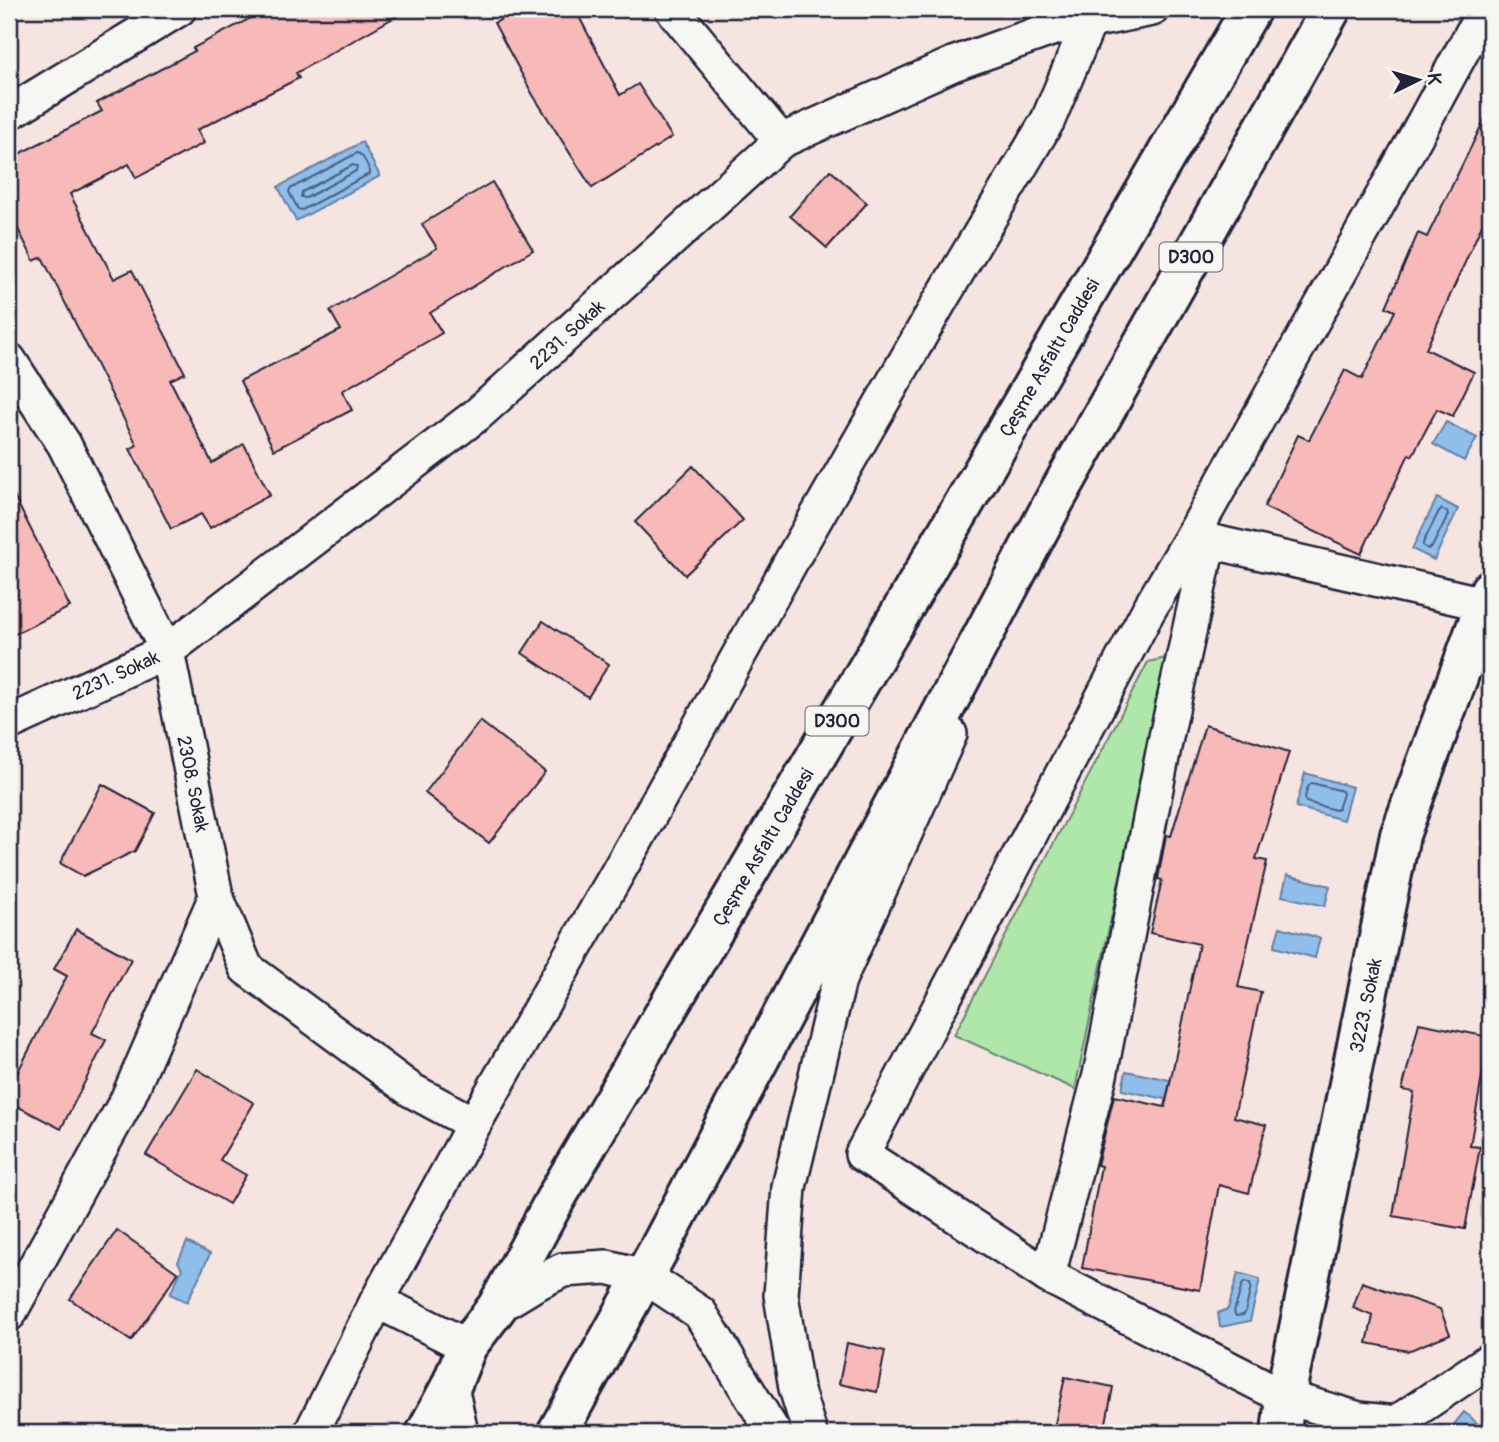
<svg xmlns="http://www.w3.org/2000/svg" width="1499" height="1442" font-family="Pangolin,sans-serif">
	<rect width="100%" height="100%" fill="#f6e4e1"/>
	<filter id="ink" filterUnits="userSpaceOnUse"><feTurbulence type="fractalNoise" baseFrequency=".0143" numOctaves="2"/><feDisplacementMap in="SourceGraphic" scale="14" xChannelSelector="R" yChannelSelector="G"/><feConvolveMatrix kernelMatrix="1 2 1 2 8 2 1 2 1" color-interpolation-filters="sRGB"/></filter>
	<g filter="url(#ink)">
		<!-- green -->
		<polygon fill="#afe7ab" stroke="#688473" stroke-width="2" points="1166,658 1075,1089 954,1035 1148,662"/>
		<!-- water -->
		<g fill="#8fbeea" stroke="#6380a4" stroke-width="2">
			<polygon points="362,142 380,176 296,221 278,187"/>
			<polygon points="1446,422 1477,438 1464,461 1433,444"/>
			<polygon points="1437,498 1458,509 1434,560 1412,549"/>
			<polygon points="1305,773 1352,787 1343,820 1296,807"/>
			<polygon points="1287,875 1330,886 1325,906 1282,896"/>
			<polygon points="1280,927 1320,938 1315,958 1274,947"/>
			<polygon points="1126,1071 1170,1080 1166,1099 1122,1090"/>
			<polygon points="187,1242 210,1254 187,1302 170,1294 182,1269 178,1262"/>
			<polygon points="1238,1273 1260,1279 1250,1321 1220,1327 1218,1313 1228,1309"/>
			<polygon points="1464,1412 1483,1428 1478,1433 1447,1433"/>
		</g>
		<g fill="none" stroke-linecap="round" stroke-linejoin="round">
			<!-- shore -->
			<g stroke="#4e6081" stroke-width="2">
				<path d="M 357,153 C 363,154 370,168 369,174 L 302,210 L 298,209 L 289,192 L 290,189 Z"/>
				<polygon points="353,165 357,166 356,171 306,198 301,197 302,192"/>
				<polygon points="1442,509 1447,512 1448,515 1432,547 1428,549 1423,546 1423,543 1439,511"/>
				<path d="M 1312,783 L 1342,791 L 1343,794 L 1338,809 L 1335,810 L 1306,802 C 1304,797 1307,785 1312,783 Z"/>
				<polygon points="1245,1282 1250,1284 1251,1287 1245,1313 1243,1315 1236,1316 1234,1312 1242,1285"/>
			</g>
		</g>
		<!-- building -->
		<g fill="#f7bab9" stroke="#22223b" stroke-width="2">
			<polygon points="268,9 409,9 296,73 299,78 197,130 204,143 136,178 129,164 70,194 114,279 132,270 185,373 170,380 212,463 244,444 270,495 210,528 201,514 171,529 130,449 137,445 42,257 34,261 9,211 9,159 102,111 97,103 195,51 193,48"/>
			<polygon points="521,9 575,9 620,95 638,84 672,137 592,188 533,95 494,23"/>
			<polygon points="1490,108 1490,207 1426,349 1474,372 1453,416 1437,409 1412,456 1409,454 1361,554 1264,507 1298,435 1309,440 1345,370 1362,379 1395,311 1386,307 1418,233 1427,237"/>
			<polygon points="830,170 867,203 827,248 790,216"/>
			<polygon points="492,182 533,250 430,313 442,333 342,391 352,410 274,450 240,381 341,330 330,311 437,248 422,224"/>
			<polygon points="693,466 743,520 685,575 635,522"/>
			<polygon points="9,486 70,607 9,637"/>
			<polygon points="543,621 609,664 588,697 522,653"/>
			<polygon points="480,721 545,772 489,843 425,793"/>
			<polygon points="1205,725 1289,752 1256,859 1267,861 1238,987 1261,992 1234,1117 1266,1125 1249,1193 1219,1185 1200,1290 1082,1268 1101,1166 1097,1165 1114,1096 1165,1107 1199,944 1150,933 1162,880 1158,879 1166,835 1171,836"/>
			<polygon points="102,784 155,813 135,851 83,876 60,863"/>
			<polygon points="76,929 131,959 92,1033 106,1040 61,1129 9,1102 9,1089 67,976 54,969"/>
			<polygon points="1419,1023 1489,1037 1470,1146 1480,1147 1465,1229 1393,1216 1414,1092 1402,1090"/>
			<polygon points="197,1069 254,1103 220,1160 246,1175 229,1204 146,1155"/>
			<polygon points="117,1230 178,1273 131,1341 70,1299"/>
			<polygon points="1362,1282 1440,1309 1450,1334 1408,1351 1367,1343 1373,1316 1353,1308"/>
			<polygon points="847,1343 885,1351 877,1392 839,1384"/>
			<polygon points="1065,1377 1113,1387 1104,1433 1053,1433"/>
		</g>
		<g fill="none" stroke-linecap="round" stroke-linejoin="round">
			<!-- street casing -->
			<g stroke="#22223b" stroke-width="38">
				<g id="street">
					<polyline points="672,9 781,141"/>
					<polyline points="9,113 179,9"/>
					<path id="s1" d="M 9,360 L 64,444 L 167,651 L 216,896 L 246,968 L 411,1090 L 474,1124"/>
					<polyline points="1193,535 1209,541 1484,604"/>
					<path id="s2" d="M 9,723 L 167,651 L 478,414 L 781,141 L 953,64 L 1054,28 L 1152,9"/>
					<polyline points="1048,1276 1100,1075 1166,737 1209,541"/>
					<polyline points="377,1301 467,1346"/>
					<polyline points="497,1307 535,1284 563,1270 607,1267 644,1276 700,1313 774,1433"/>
					<polyline points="9,1314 127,1100 216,896"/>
					<polyline points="451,1386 461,1433"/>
					<polyline points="1396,1423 1490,1360"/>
					<polyline points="311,1433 377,1301 474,1124 634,844 794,556 940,301 1048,120 1090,20"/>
					<polyline points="810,1433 796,1388 781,1295 789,1187 839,980 950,734"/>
					<polyline points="1396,1433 1396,1423 1359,1419 1285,1397 1048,1276 862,1154 1148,611 1193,535 1415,138 1485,9"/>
				</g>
			</g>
			<!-- secondary casing -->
			<g stroke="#22223b" stroke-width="44">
				<g id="secondary">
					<path id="s3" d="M 1281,1433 L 1285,1397 L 1400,835 L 1490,590"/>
				</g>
			</g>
			<!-- highway casing -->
			<g stroke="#22223b" stroke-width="44">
				<g id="highway">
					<path id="s4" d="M 426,1433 L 451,1386 L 467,1346 L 497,1307 L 557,1196 L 904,607 L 1251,9"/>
					<polyline points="557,1433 659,1249 1052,505 1331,9"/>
				</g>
			</g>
			<!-- street -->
			<use href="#street" stroke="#f6f6f2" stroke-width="33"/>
			<!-- secondary -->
			<use href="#secondary" stroke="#f6f6f2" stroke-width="38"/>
			<!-- highway -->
			<use href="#highway" stroke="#f6f6f2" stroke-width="38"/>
		</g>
	</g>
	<g text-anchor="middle" stroke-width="6" stroke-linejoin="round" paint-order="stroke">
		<!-- shield labels -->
		<g fill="#f6f6f2" stroke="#626272" stroke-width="2">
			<rect x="1159.5" y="242.5" width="63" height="29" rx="5"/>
			<rect x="805.5" y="706.5" width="63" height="29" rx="5"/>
		</g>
		<g font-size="18" font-weight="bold" fill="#22223b">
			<text x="1191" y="263">D300</text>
			<text x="837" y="727">D300</text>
		</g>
		<!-- street labels -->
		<g font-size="19" fill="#22223b" stroke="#f6f6f2">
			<text dy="7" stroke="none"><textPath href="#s2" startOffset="684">2231. Sokak</textPath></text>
			<text dy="7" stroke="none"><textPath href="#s4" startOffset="1244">Çeşme Asfaltı Caddesi</textPath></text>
			<text dy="7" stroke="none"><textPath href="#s2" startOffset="117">2231. Sokak</textPath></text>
			<text dy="7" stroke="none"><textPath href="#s1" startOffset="467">2308. Sokak</textPath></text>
			<text dy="7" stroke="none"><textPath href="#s4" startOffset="677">Çeşme Asfaltı Caddesi</textPath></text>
			<text dy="7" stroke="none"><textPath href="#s3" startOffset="436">3223. Sokak</textPath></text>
		</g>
	</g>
	<!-- margin -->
	<rect width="1499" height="1442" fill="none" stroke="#f6f6f2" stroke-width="35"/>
	<rect x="18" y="18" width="1464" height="1407" fill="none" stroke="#22223b" stroke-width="2.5" filter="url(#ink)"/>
	<!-- north arrow -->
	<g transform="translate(1418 80) rotate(85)" stroke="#f6f6f2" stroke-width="5" paint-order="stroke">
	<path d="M0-5L12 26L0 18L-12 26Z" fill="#22223b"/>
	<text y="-10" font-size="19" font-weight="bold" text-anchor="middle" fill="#22223b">K</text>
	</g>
</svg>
